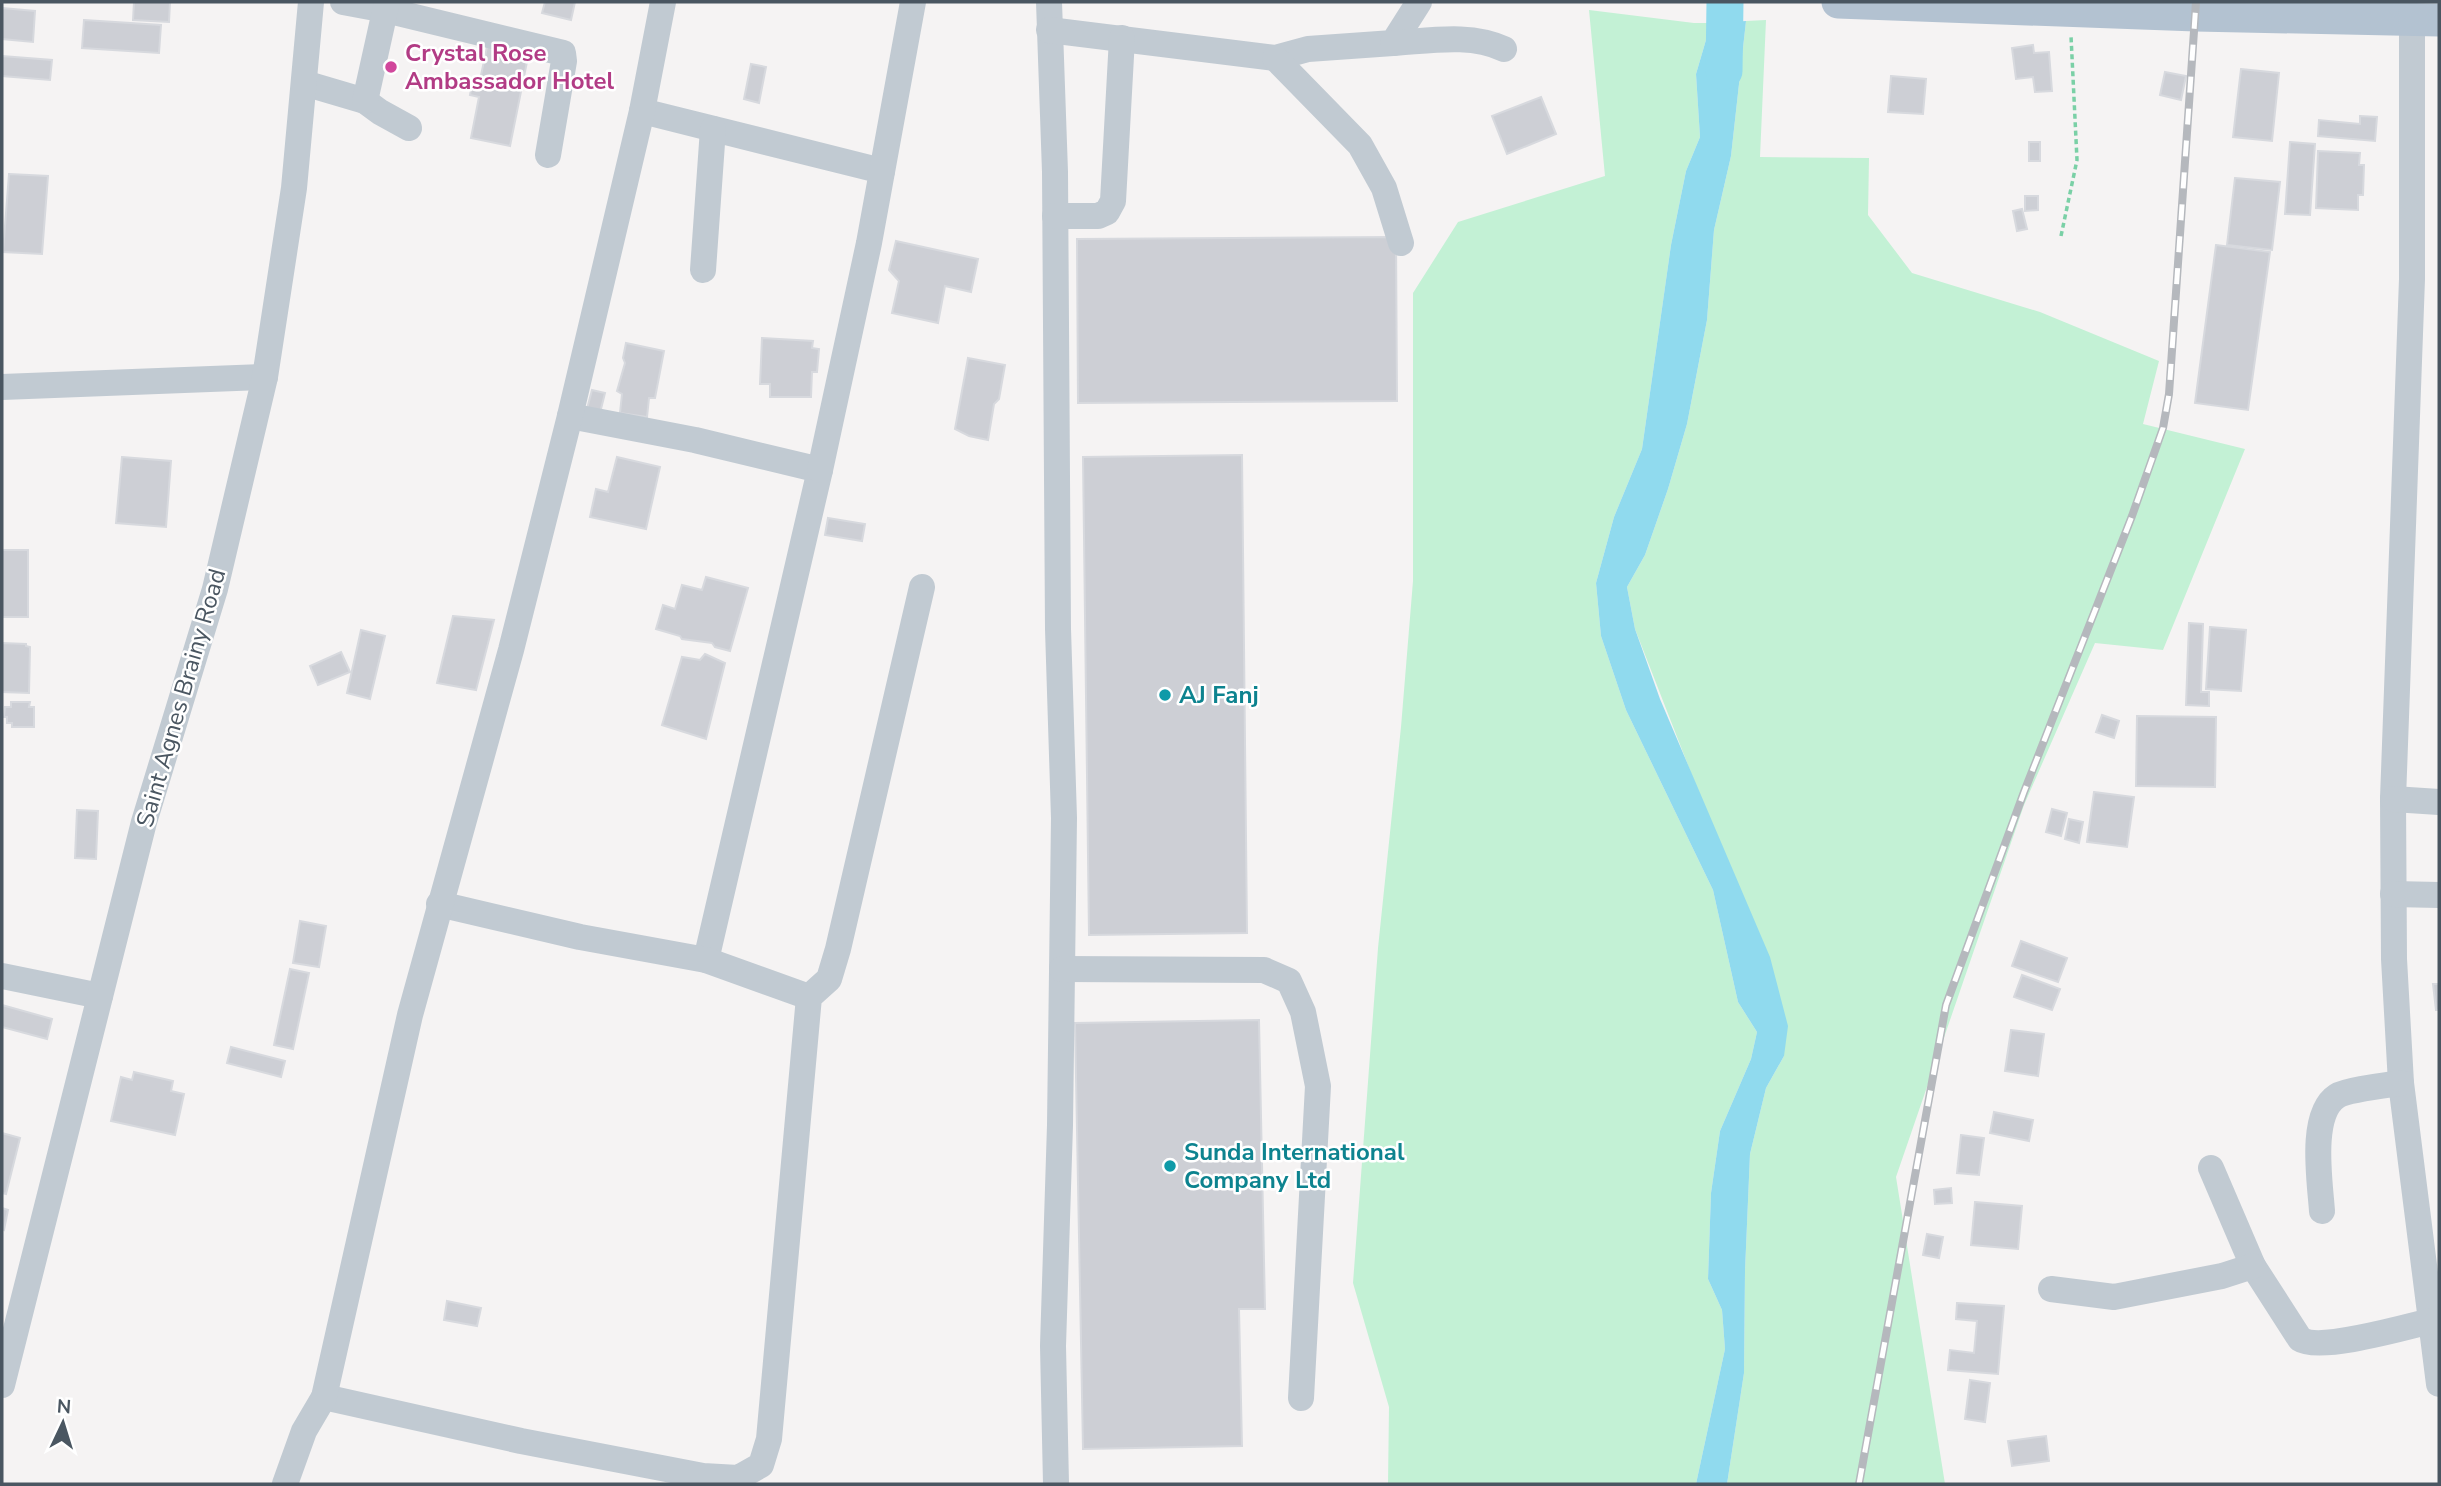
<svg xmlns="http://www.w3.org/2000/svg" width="2441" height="1486" font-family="'Nunito Sans',sans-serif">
	<rect width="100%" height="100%" fill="#f5f3f3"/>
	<!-- green -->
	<g fill="#c3f1d5">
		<polygon points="1589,10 1694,23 1711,23 1696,74 1700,137 1686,171 1671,245 1642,449 1614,517 1596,583 1601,636 1626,710 1713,890 1738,1002 1757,1032 1751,1059 1720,1131 1711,1193 1708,1279 1722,1310 1725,1349 1696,1484 1388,1484 1389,1407 1353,1283 1378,948 1401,727 1413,581 1413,293 1458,222 1605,176"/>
		<polygon points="1766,20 1760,157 1869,158 1868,215 1912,273 2040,312 2159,361 2143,424 2245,449 2163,650 2095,643 2024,805 1896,1177 1945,1484 1727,1484 1744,1373 1745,1271 1750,1154 1766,1088 1784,1056 1695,783 1635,629 1627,587 1645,555 1668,489 1687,424 1707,320 1714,230 1731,156 1746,21"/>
	</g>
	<!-- water -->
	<polygon fill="#90daee" points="1746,21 1731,156 1714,230 1707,320 1687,424 1668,489 1645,555 1627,587 1635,629 1660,699 1770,957 1788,1026 1784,1056 1766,1088 1750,1154 1745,1271 1744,1373 1727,1484 1696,1484 1725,1349 1722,1310 1708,1279 1711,1193 1720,1131 1751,1059 1757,1032 1738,1002 1713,890 1626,710 1601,636 1596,583 1614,517 1642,449 1671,245 1686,171 1700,137 1696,74 1711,23"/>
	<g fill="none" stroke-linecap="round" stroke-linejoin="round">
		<!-- river -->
		<polyline stroke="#90daee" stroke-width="37" points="1724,71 1725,2"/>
	</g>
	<!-- building -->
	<g fill="#cdcfd5" stroke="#d7d9de" stroke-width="2">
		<polygon points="134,2 170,2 169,22 133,20"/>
		<polygon points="545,2 575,2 571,20 542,13"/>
		<polygon points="2,8 35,11 33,42 2,39"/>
		<polygon points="84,20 161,25 159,53 82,48"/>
		<polygon points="491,28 532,37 510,146 471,138 479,97 470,95 473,78 480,80"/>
		<polygon points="2033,45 2034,53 2049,52 2052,91 2035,92 2033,77 2016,79 2012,48"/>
		<polygon points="2,56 52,60 50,80 2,76"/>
		<polygon points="751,64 766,67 759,103 744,99"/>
		<polygon points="2241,69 2279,73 2272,141 2233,137"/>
		<polygon points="2165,72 2186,76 2181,100 2160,95"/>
		<polygon points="1891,76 1926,79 1923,114 1888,112"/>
		<polygon points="1541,97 1556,134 1507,154 1492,116"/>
		<polygon points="2360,116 2377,117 2375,141 2318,136 2319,120 2360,124"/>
		<rect x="2029" y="142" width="11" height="19"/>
		<polygon points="2290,142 2315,144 2310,215 2285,214"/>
		<polygon points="2318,151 2360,153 2359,165 2364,165 2363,195 2358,195 2358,210 2316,208"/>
		<polygon points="9,174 48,176 42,254 3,252"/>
		<polygon points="2235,178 2280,182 2272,250 2227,245"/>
		<polygon points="2025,196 2038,196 2038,210 2025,211"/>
		<polygon points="2022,209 2027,229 2017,231 2013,211"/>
		<polygon points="1396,237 1397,401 1078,403 1077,239"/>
		<polygon points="896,241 978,259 971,292 945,286 938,323 892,313 899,281 889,270"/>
		<polygon points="2216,245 2270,252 2248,410 2195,403"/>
		<polygon points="762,338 813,341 812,348 819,349 817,372 812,372 811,397 770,397 770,384 760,384"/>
		<polygon points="626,343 664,351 655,398 649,398 647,417 620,413 622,394 617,391 625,363 623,358"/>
		<polygon points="968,358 1005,365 999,399 994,404 988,440 969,436 955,429"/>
		<polygon points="592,390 605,393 600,413 587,409"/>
		<polygon points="1242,455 1247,933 1089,935 1083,457"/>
		<polygon points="122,457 171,461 166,527 116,523"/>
		<polygon points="617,457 660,467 646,529 590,517 596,489 608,492"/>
		<polygon points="828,518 865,524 862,541 825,535"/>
		<rect x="2" y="550" width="26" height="67"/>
		<polygon points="706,577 748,588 730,651 715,647 712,643 682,639 680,636 656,629 663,605 675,609 682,585 702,590"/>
		<polygon points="453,616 494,620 476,690 437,683"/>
		<polygon points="2189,623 2203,624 2201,692 2209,692 2209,706 2186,705"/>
		<polygon points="2210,627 2246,630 2241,691 2206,689"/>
		<polygon points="361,630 385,636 370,699 347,693"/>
		<polygon points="2,643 26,644 26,646 30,647 29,693 2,692"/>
		<polygon points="341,652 350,672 318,685 310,666"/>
		<polygon points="705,654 725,663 706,739 662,725 682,657 700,660"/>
		<polygon points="11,702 30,702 29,707 34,707 34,727 12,727 12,723 7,723 7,717 4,717 5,707 11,707"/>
		<polygon points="2102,715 2119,721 2114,738 2096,732"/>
		<polygon points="2137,716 2216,717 2215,787 2136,786"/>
		<polygon points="2094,792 2134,797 2127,847 2087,842"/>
		<polygon points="2052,809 2067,813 2061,836 2046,832"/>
		<polygon points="77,810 98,811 96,859 75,858"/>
		<polygon points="2069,819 2083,822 2079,843 2065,839"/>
		<polygon points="300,921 326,926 319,967 293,963"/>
		<polygon points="2021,941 2067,958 2058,982 2012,966"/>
		<polygon points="290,969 309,973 293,1049 274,1045"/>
		<polygon points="2022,975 2060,989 2052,1010 2014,997"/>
		<polygon points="2433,984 2439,984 2439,1010 2436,1010"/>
		<polygon points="2,1005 52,1019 47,1039 2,1027"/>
		<polygon points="1259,1020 1265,1309 1239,1309 1242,1446 1083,1449 1075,1023"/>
		<polygon points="2011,1030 2044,1034 2038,1076 2005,1071"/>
		<polygon points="231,1047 285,1061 281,1077 227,1063"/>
		<polygon points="134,1072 173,1081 171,1091 184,1094 175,1135 111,1121 121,1077 132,1080"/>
		<polygon points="1994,1112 2033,1120 2029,1141 1990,1133"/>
		<polygon points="2,1133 20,1138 6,1194 2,1193"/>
		<polygon points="1961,1135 1984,1138 1979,1175 1957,1173"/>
		<polygon points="1951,1188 1952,1203 1935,1204 1934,1190"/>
		<polygon points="1975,1202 2022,1206 2018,1249 1971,1245"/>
		<polygon points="2,1208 8,1210 4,1230 2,1229"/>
		<polygon points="1927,1234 1943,1237 1939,1258 1923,1255"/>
		<polygon points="447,1301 481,1308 477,1326 444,1320"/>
		<polygon points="1957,1303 2004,1306 1998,1374 1948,1370 1950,1350 1974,1353 1977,1321 1956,1319"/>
		<polygon points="1970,1380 1990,1383 1985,1422 1965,1419"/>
		<polygon points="2046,1436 2049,1461 2012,1466 2008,1441"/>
	</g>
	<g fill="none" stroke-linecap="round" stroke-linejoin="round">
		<!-- path -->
		<polyline stroke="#7ad0a6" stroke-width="3.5" stroke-dasharray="5 3.5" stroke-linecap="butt" points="2061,236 2077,160 2071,36"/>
		<!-- minor -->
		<g stroke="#c1cad2" stroke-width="26">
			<polyline points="343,2 386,10 563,53 564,61 548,155"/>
			<polyline points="1049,2 1055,172 1058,629 1064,818 1060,1125 1053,1346 1056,1484"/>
			<polyline points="2412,21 2412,279 2393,799 2394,959 2401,1083 2439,1384"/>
			<polyline points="1049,30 1275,58 1308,49 1393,43 1419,2"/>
			<path d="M 1393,43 C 1429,41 1470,33 1504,49"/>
			<polyline points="1275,58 1360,145 1384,188 1401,243"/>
			<polyline points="304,83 365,101 380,112 409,128"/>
			<polyline points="365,101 387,2"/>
			<polyline points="642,111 882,171"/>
			<polyline points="1055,216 1098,216 1107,212 1113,201 1122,38"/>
			<polyline points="703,270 713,129"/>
			<polyline points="2,387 265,377"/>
			<polyline points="570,416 695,440 820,470 706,960"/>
			<polyline points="820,470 869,243 913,2"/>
			<polyline points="2393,799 2439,802"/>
			<polyline points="2393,894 2439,895"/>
			<polyline points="439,904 580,937 706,960 809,997"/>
			<polyline points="1062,969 1264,970 1289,981 1303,1012 1318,1086 1301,1398"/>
			<polyline points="2,976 100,996"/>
			<path d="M 2211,1168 L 2253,1266 L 2300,1339 C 2319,1352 2406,1327 2431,1321"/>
			<path d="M 2322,1211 C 2320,1182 2309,1114 2337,1096 C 2346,1090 2388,1085 2401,1083"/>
			<polyline points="2051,1289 2114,1297 2222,1276 2253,1266"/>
			<polyline points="2,1385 144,822 215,589 265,377 294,188 311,2"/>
			<polyline points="324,1397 521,1441 703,1476 738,1478 761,1465 769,1439 809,997 829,979 838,949 922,587"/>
			<polyline points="285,1484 304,1431 324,1397 410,1015 511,650 570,416 642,111 663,2"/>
		</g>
		<!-- major -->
		<polyline stroke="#b3c2d1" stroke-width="33" points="1838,2 2196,15 2439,20"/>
		<!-- rail casing -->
		<g stroke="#b5b8bd" stroke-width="8">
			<polyline id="rail" points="1859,1484 1946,1005 2024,792 2132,516 2163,428 2169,394 2196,2"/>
		</g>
		<!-- rail -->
		<use href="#rail" stroke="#fff" stroke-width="5" stroke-dasharray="16" stroke-linecap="butt"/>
	</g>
	<!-- markers -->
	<circle fill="#d1479c" stroke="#fff" stroke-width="2.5" cx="391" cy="67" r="7"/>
	<g fill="#0f9aa8" stroke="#fff" stroke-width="2.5">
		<circle cx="1165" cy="695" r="7"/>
		<circle cx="1170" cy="1166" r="7"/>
	</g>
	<g text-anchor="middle" stroke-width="5" stroke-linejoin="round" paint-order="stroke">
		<!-- hotel labels -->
		<g font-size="24" font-weight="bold" fill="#b23c85" stroke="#fff" text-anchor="start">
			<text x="405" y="61">Crystal Rose<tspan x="405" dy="28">Ambassador Hotel</tspan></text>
		</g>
		<!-- culture labels -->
		<g font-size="24" font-weight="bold" fill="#0d838f" stroke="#fff" text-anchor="start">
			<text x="1179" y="703">AJ Fanj</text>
			<text x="1184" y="1160">Sunda International<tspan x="1184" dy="28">Company Ltd</tspan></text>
		</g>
		<!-- street labels -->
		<g font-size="24" fill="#4a5661" stroke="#fff">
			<text transform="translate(181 698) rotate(-74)" y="8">Saint Agnes Brainy Road</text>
		</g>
	</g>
	<!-- border -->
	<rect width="2441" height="1486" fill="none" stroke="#4a5661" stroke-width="7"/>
	<!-- north arrow -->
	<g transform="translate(63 1423) rotate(4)" stroke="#ffffff" stroke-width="5" paint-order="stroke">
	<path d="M0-5L12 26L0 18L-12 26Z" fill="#4a5661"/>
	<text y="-10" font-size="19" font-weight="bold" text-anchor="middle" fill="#4a5661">N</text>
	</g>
</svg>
